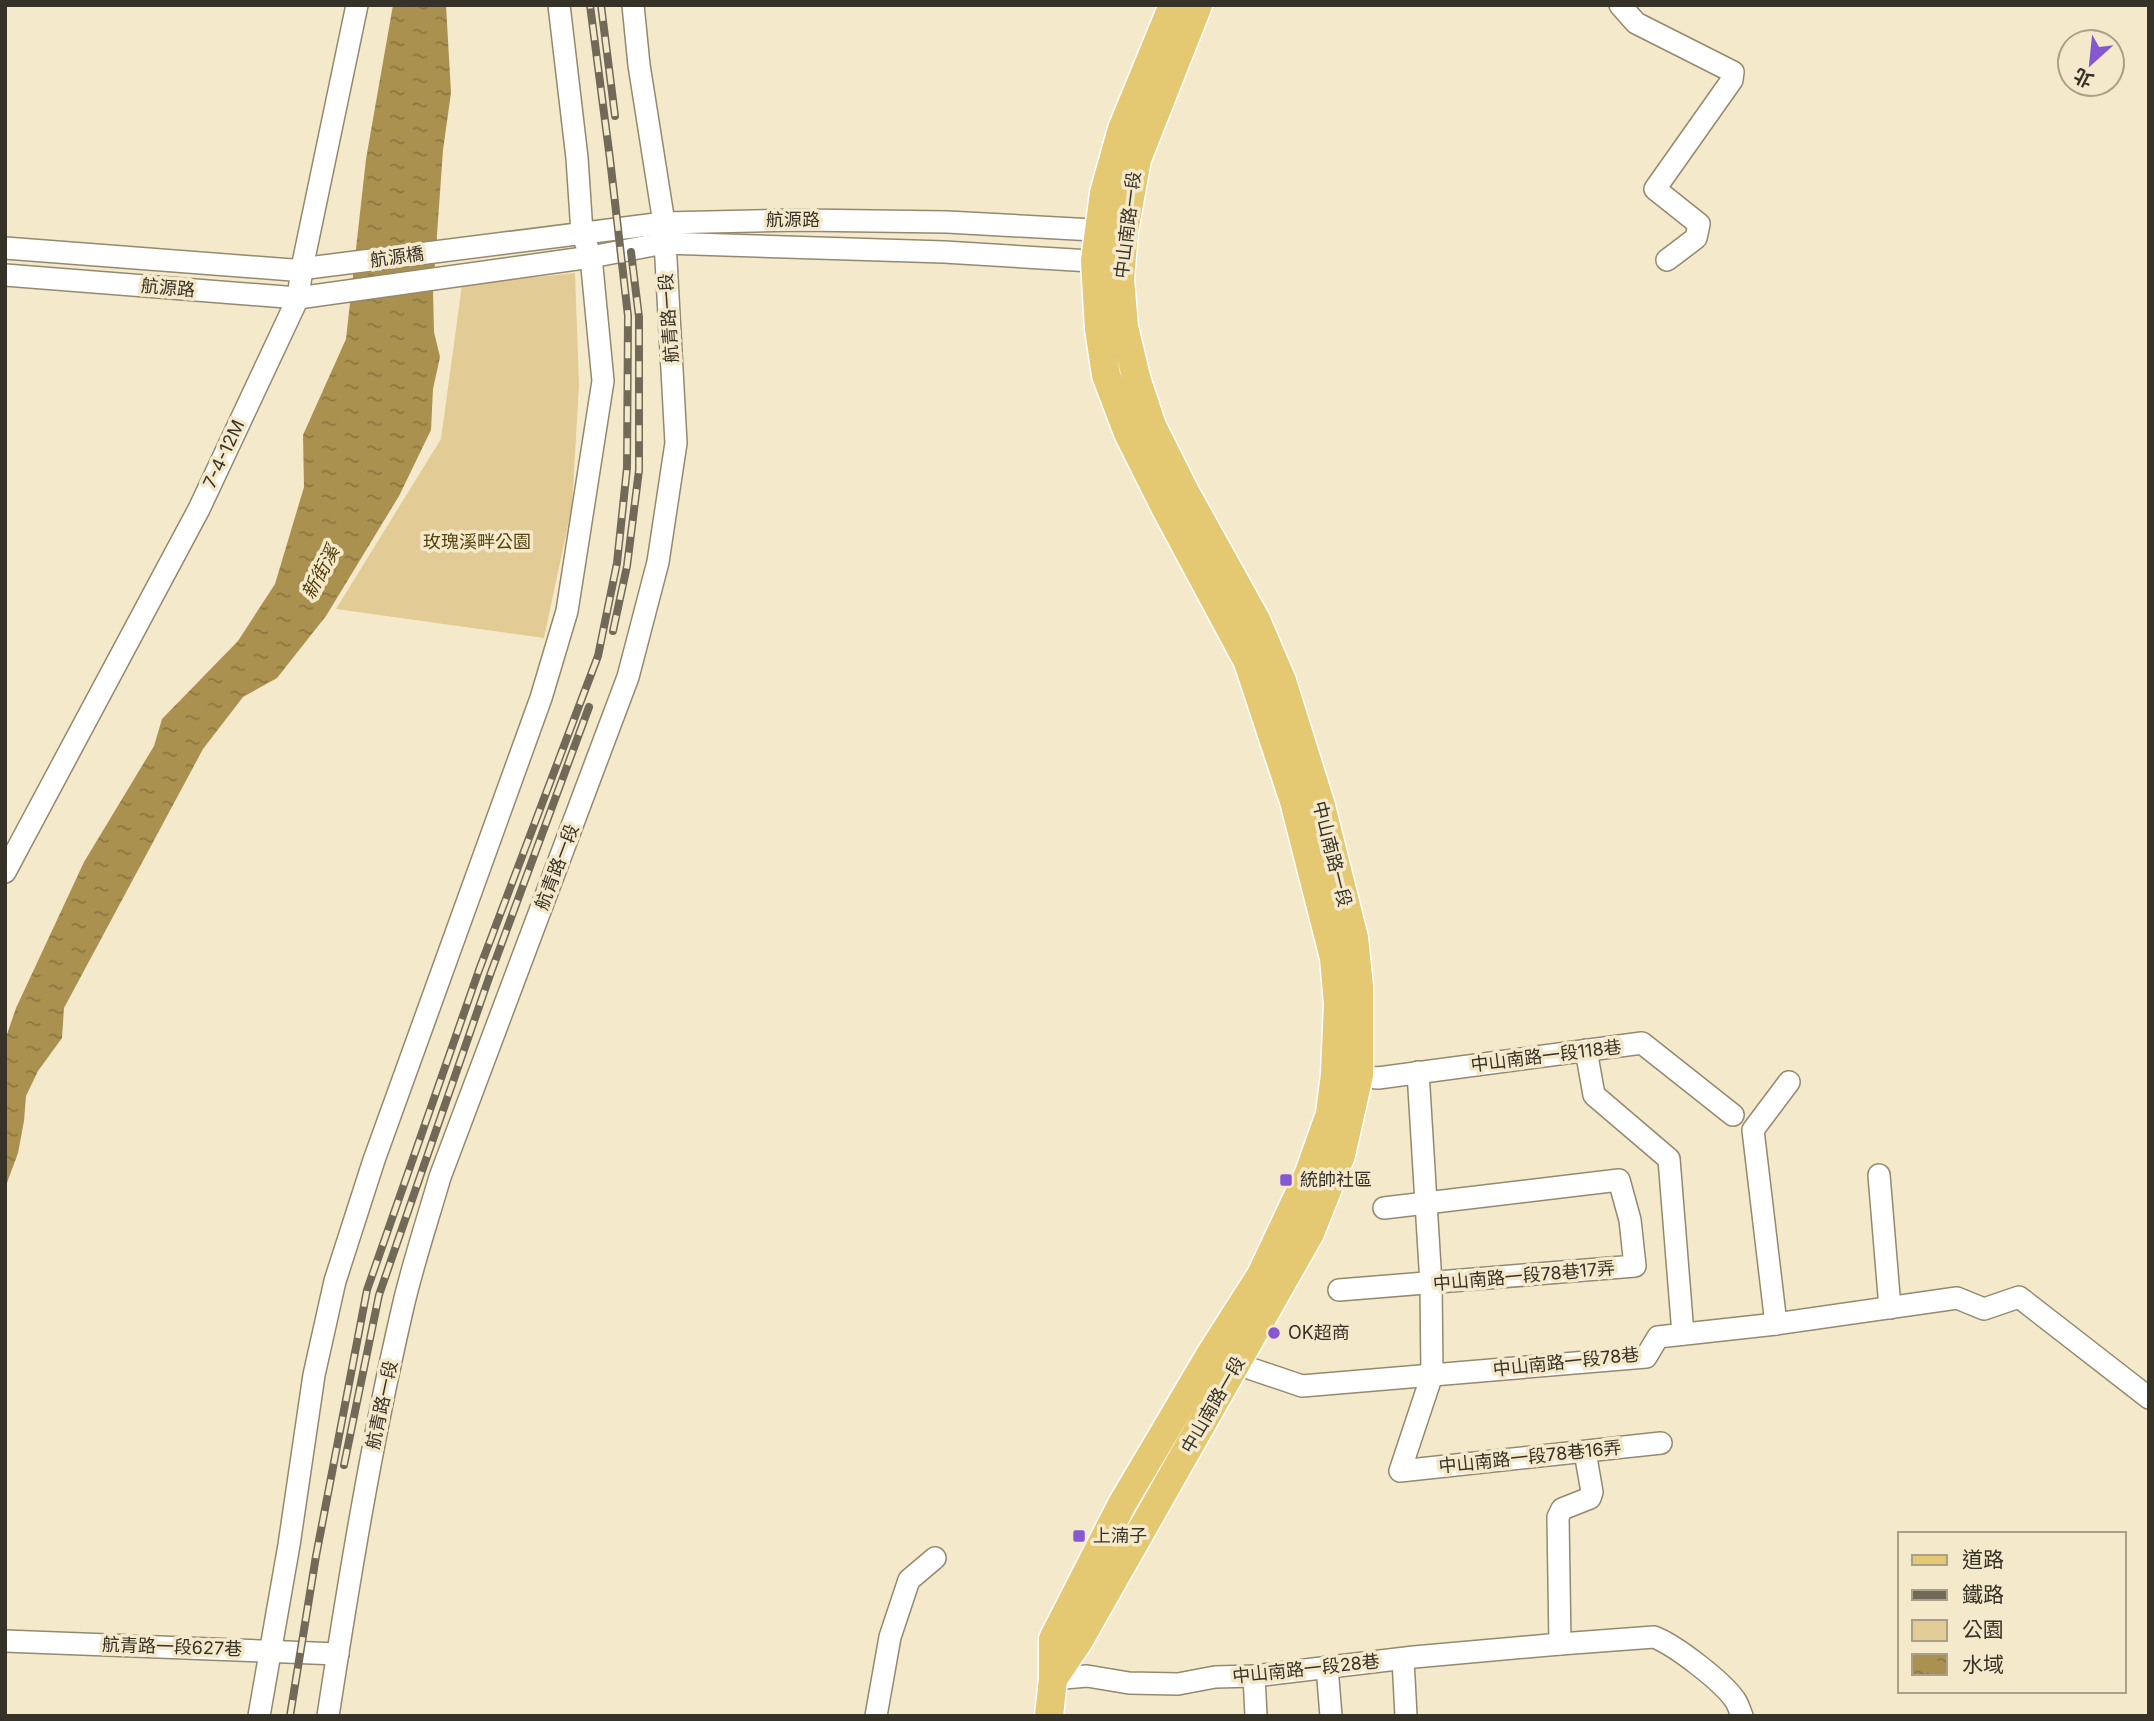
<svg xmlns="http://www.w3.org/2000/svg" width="2154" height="1721" font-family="Inter,'Noto Sans TC',sans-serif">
	<defs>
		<pattern id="water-ripples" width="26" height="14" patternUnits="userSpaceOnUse" patternTransform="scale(1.75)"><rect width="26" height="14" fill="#ab914f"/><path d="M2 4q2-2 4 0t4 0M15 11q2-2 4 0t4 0" fill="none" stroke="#8c7742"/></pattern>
	</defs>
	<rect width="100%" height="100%" fill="#f5e9cb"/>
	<!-- green -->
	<polygon fill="#e2cb95" points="575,273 579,385 572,506 544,638 336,609 441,439 462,285"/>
	<!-- water -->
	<polygon fill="url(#water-ripples)" points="393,5 446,5 451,93 443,150 433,291 434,332 440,357 433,389 431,430 399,496 326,616 277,678 243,697 203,749 64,1008 62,1038 38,1071 26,1096 24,1121 18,1153 5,1188 5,1040 16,1008 84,862 154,746 162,719 238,641 275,584 304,487 303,435 346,339 366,159"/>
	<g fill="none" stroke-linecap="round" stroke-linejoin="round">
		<!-- minor casing -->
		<g stroke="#94896e" stroke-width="24">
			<g id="minor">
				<polyline points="1620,5 1636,23 1733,72 1732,80 1655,189 1699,224 1696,238 1667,260"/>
				<polyline points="5,248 292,270 664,223 800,220 947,222 1112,231"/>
				<polyline points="5,275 298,298 591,257 664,243 944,252 1107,262"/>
				<polyline points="5,872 199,509 298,298 302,268 357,5"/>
				<polyline points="1586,1050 1594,1095 1669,1159 1683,1334"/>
				<polyline points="1418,1072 1431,1284 1432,1375 1400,1471 1661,1443"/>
				<polyline points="1344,1075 1378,1078 1642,1043 1733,1115"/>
				<polyline points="1879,1175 1890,1308"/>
				<polyline points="1339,1290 1635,1266 1630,1220 1619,1180 1384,1208"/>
				<polyline points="1776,1324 1753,1130 1789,1082"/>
				<polyline points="1222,1359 1302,1386 1646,1357 1658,1337 1776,1324 1957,1298 1984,1309 2019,1297 2149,1398"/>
				<polyline points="5,1641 338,1654"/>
				<path d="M 1560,1644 L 1654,1637 C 1675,1645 1722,1681 1735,1700 C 1738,1704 1740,1711 1742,1716"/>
				<polyline points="1403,1659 1406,1716"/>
				<polyline points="1327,1667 1331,1716"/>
				<polyline points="1254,1676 1256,1716"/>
				<polyline points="1053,1679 1087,1676 1129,1683 1178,1684 1215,1677 1254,1676 1414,1657 1560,1644 1558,1517 1562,1509 1590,1498 1592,1492 1585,1452"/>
				<polyline points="259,1716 289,1545 314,1375 335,1281 374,1160 541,698 567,611 603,381 591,257 582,233 577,158 559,5"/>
				<path d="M 328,1716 C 349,1580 371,1445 402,1311 C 412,1266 427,1222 440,1177 L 628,677 L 658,562 L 676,443 L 664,223 L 639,65 L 633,5"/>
				<polyline points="876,1716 890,1637 909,1580 935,1558"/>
			</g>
		</g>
		<!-- major casing -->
		<g stroke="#fff" stroke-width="31">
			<g id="major">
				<polyline points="1053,1679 1078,1642 1310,1233 1341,1155 1359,1075 1359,986 1354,938 1321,806 1282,681 1256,620 1185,492 1152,426 1137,381 1124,327 1120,279 1124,231 1137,159 1198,5"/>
				<polyline points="1049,1716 1053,1679 1053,1639 1122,1504 1210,1355 1261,1275 1309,1173 1330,1114 1335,1074 1338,1004 1334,958 1294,801 1248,662 1166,509 1128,433 1106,375 1099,329 1095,261 1104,193 1122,129 1173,5"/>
			</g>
		</g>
		<!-- minor -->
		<use href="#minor" stroke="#fff" stroke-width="21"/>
		<!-- major -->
		<use href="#major" stroke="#e4c872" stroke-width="28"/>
		<!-- rail casing -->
		<g stroke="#716a59" stroke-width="8">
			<g id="rail">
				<polyline points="601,5 615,116"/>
				<polyline points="613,631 627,566 639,470 639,317 631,252"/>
				<polyline points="344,1465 379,1295 490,975 589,707"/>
				<polyline points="290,1716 316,1556 367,1290 479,970 598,656 617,563 627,468 628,316 610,159 590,5"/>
			</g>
		</g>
		<!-- rail -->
		<use href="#rail" stroke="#f5e9cb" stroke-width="5" stroke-dasharray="16" stroke-linecap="butt"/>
	</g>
	<!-- markers -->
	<g fill="#8558d1" stroke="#f5e9cb" stroke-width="2.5">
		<rect x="1279" y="1173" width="14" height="14" rx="3.5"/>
		<circle cx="1274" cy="1333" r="7"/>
		<rect x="1072" y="1529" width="14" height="14" rx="3.5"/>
	</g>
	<g text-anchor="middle" stroke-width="7" stroke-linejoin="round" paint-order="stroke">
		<!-- street labels -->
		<g font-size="18" fill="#373227" stroke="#f5e9cb">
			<text x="793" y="226">航源路</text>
			<text transform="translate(1128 225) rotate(-83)" y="6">中山南路一段</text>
			<text transform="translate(397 257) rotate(-8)" y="6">航源橋</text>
			<text transform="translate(168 288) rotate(5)" y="6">航源路</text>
			<text transform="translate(669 318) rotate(-94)" y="6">航青路一段</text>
			<text transform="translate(224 454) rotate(-65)" y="6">7-4-12M</text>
			<text transform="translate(1332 854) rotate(76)" y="6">中山南路一段</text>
			<text transform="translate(557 867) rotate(-69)" y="6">航青路一段</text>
			<text transform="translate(1546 1056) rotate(-7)" y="6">中山南路一段118巷</text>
			<text transform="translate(1524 1276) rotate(-5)" y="6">中山南路一段78巷17弄</text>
			<text transform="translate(1566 1362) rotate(-6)" y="6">中山南路一段78巷</text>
			<text transform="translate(382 1405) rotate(-78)" y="6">航青路一段</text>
			<text transform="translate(1213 1405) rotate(-60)" y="6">中山南路一段</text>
			<text transform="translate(1530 1457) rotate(-6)" y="6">中山南路一段78巷16弄</text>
			<text transform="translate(172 1647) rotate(2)" y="6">航青路一段627巷</text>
			<text transform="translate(1306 1669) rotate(-6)" y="6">中山南路一段28巷</text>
		</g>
		<!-- park labels -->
		<g font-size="18" fill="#55420d" stroke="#f5e9cb">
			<text x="477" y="548">玫瑰溪畔公園</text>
		</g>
		<!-- poi labels -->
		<g font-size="18" fill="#373227" stroke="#f5e9cb" text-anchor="start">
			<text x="1300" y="1186">統帥社區</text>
			<text x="1288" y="1339">OK超商</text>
			<text x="1093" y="1542">上湳子</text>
		</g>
		<!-- water labels -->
		<g font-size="19" font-style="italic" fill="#503d05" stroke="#f5e9cb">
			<text transform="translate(320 572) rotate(-62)" y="7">新街溪</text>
		</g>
	</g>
	<!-- border -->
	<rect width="2154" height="1721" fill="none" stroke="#373227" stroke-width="14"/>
	<!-- legend -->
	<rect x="1898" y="1532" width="228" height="161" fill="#f5e9cb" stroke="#a9a089" stroke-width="2"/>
	<rect x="1912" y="1555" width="35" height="10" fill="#e4c872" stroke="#a9a089" stroke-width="2"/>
	<text x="1962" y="1567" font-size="21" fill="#373227">道路</text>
	<rect x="1912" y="1590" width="35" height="10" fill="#716a59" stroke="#a9a089" stroke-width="2"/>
	<text x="1962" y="1602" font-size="21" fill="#373227">鐵路</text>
	<rect x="1912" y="1620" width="35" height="21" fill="#e2cb95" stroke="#a9a089" stroke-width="2"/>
	<text x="1962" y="1637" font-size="21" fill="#373227">公園</text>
	<rect x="1912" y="1654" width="35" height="21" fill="url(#water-ripples)" stroke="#a9a089" stroke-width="2"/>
	<text x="1962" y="1672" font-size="21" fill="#373227">水域</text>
	<!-- north arrow -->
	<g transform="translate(2091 63) rotate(207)"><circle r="33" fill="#f5e9cb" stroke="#a9a089" stroke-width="2"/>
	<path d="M0-5L12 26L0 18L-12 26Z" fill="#8558d1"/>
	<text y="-10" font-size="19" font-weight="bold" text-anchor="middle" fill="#373227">北</text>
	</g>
</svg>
